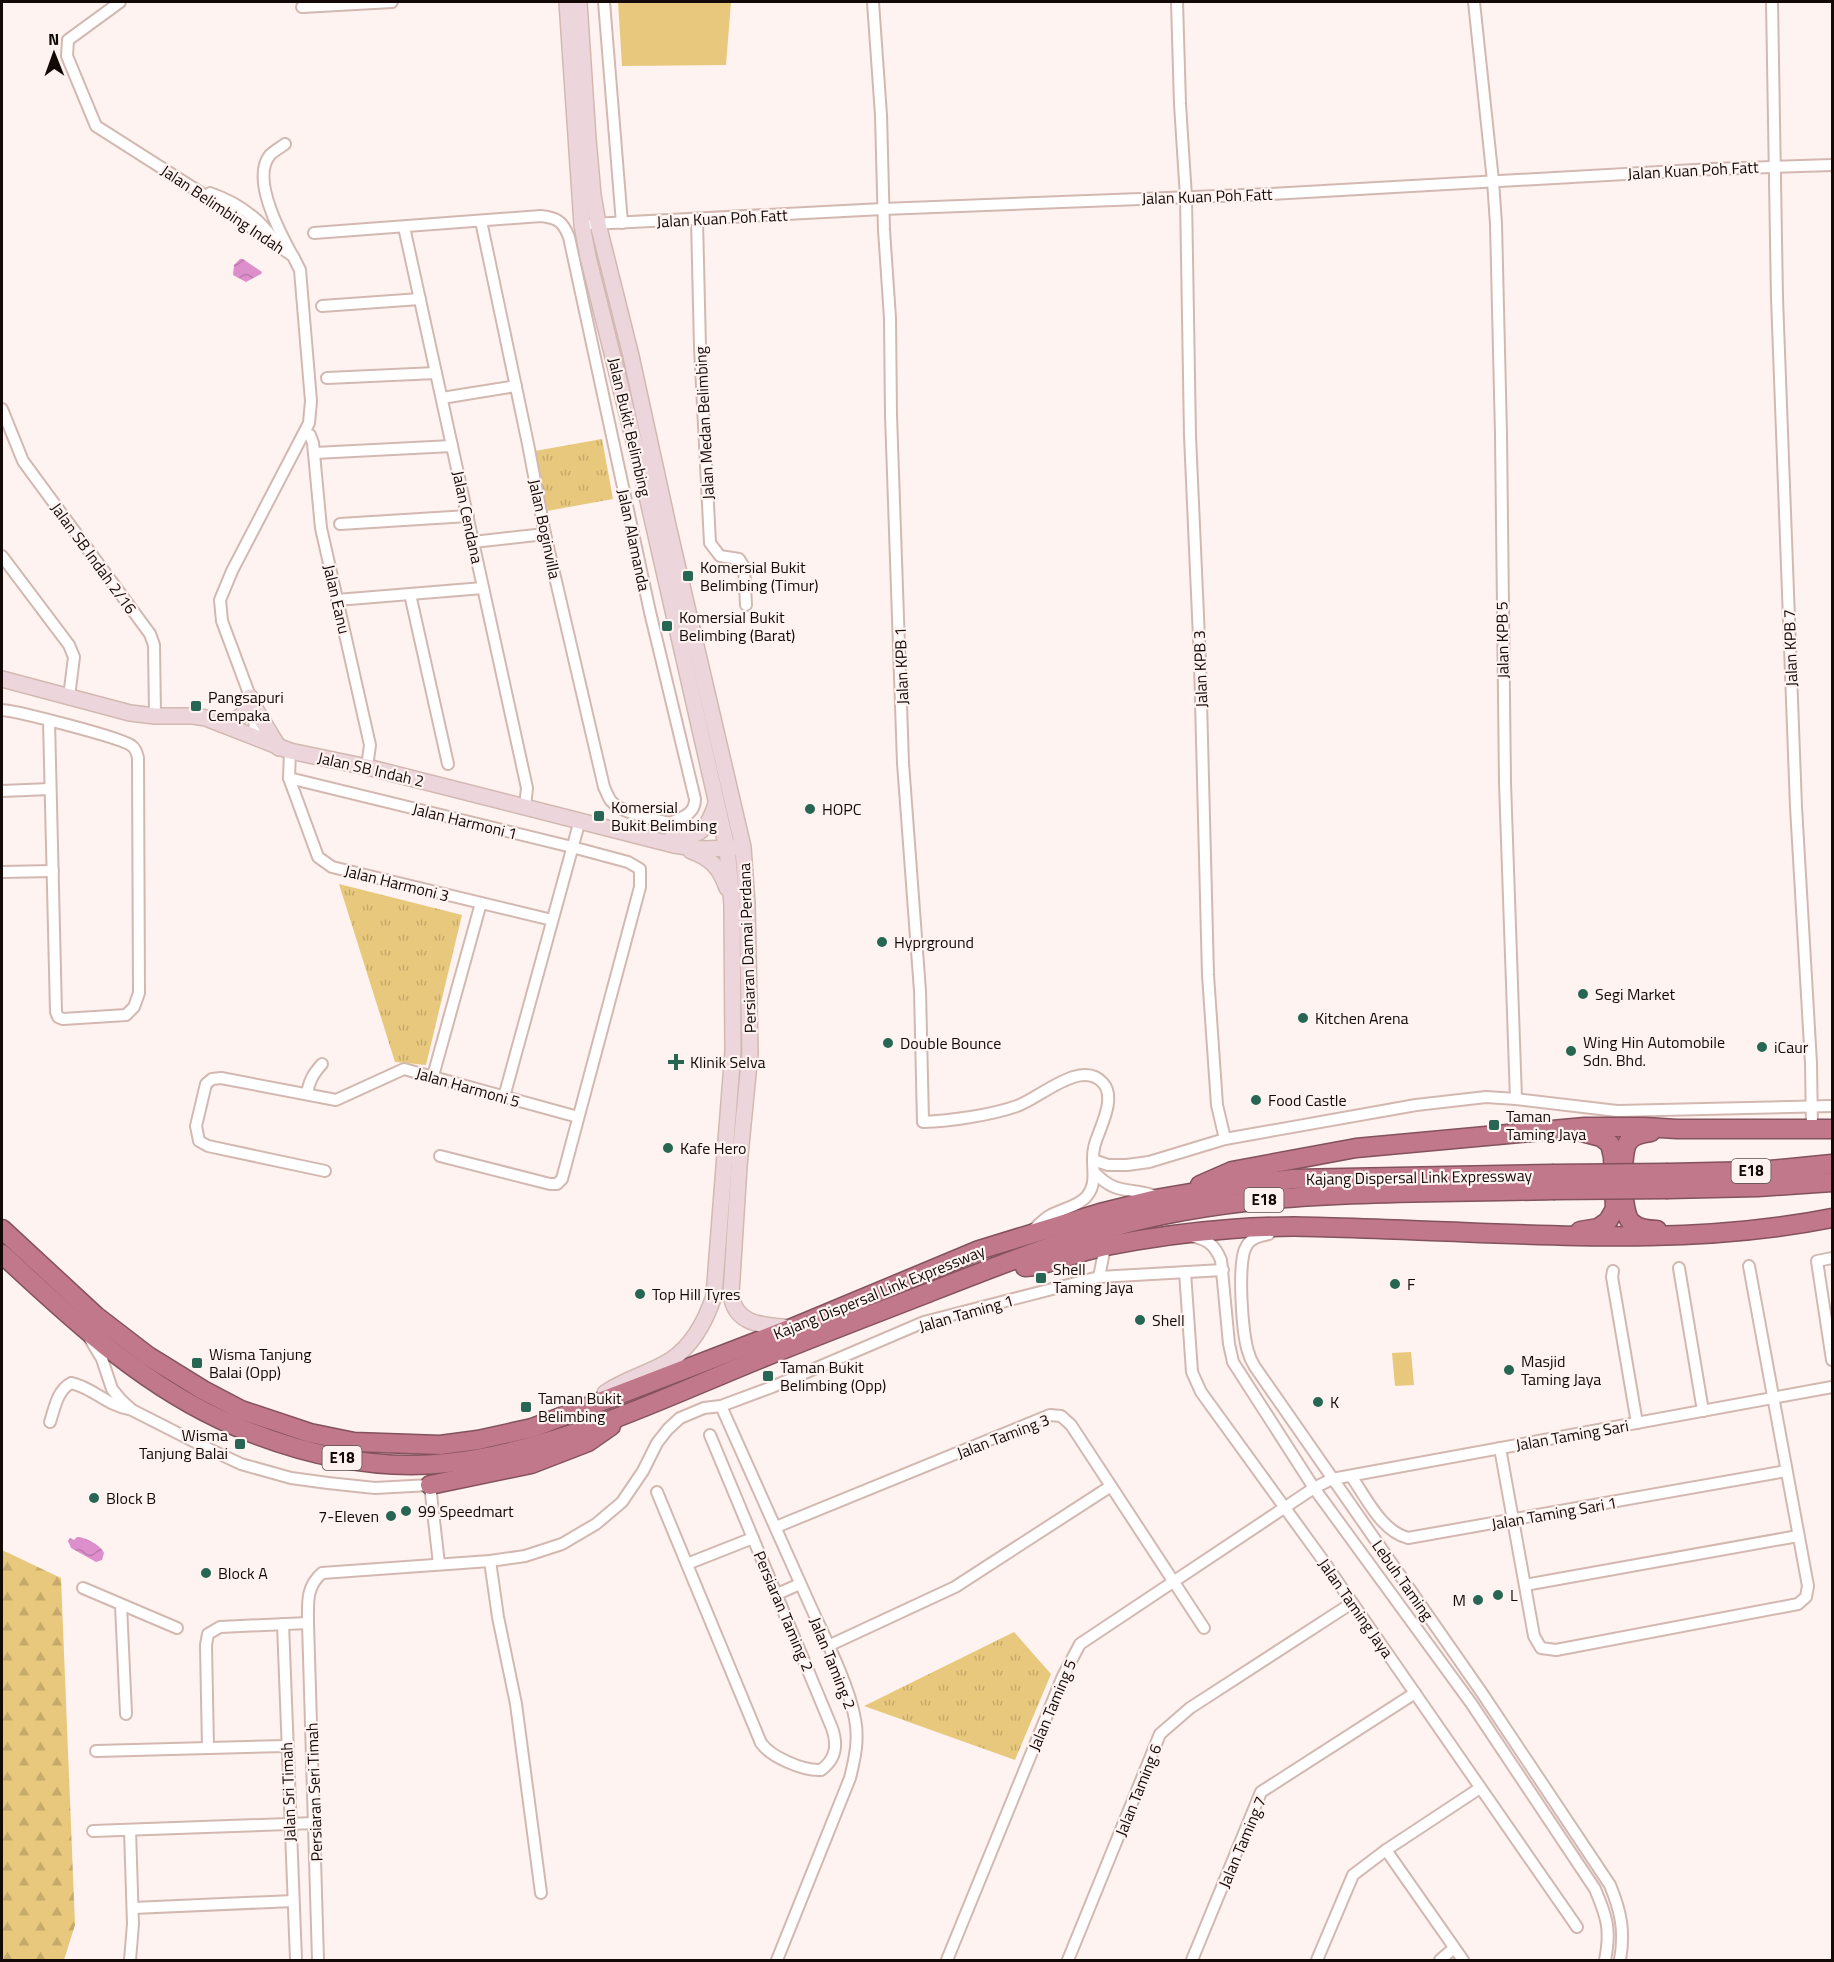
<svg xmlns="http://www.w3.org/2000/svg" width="1834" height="1962" font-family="'Titillium Web',sans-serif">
	<defs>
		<pattern id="grass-tufts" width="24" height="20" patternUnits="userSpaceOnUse" patternTransform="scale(1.5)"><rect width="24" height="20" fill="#e8c87c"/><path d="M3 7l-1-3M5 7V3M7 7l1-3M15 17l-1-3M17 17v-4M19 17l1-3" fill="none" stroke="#c6aa6a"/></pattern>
		<pattern id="forest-firs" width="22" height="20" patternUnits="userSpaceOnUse" patternTransform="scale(1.5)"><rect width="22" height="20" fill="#e8c87c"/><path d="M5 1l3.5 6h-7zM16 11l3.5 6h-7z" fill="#c6aa6a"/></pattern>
		<pattern id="water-waves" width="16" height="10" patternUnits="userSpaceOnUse" patternTransform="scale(1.5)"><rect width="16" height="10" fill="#dd8fcb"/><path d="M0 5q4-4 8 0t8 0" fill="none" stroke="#bd7aad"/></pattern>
	</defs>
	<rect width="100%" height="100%" fill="#fef3f0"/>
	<!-- grass -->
	<g fill="url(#grass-tufts)">
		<polygon points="602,439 613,499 547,511 535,451"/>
		<polygon points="339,884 462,915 426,1065 395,1062"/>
		<polygon points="1014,1632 1051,1674 1015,1760 864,1706"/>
	</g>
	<!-- forest -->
	<polygon fill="url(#forest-firs)" points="2,1550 61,1578 75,1925 64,1960 2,1960"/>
	<!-- pitch -->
	<g fill="#e8c87c">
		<polygon points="618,2 731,2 726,65 622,66"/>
		<polygon points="1411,1352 1414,1385 1395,1386 1392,1353"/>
	</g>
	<!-- water -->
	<g fill="url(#water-waves)">
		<polygon points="240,259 243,259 262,272 261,274 246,282 233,275 234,265"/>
		<path d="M 77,1537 C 85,1537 101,1545 104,1553 L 102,1560 L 96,1562 L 71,1548 L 68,1541 L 70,1538 L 74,1540 Z"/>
	</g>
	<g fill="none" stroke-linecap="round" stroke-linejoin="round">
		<!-- street casing -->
		<g stroke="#d3b8b2" stroke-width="14">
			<g id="street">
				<polyline points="120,2 68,40 67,56 96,126 198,191 293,256 300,270 311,401 309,423 232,571 220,600 222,621 254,707 255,738"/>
				<polyline points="604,2 622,223"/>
				<path d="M 873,2 L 881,115 L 884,230 L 890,318 L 891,415 L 903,763 L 920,991 L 923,1122 C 950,1121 992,1115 1017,1106 C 1039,1099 1081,1058 1103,1083 C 1114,1095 1105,1117 1100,1130 C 1098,1136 1095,1142 1094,1148 C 1090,1164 1099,1181 1087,1196 C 1079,1206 1062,1209 1051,1215 C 1045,1218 1039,1224 1034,1229"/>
				<polyline points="1177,2 1180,104 1186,197 1190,436 1200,661 1208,975 1217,1105 1225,1139"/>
				<polyline points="1474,2 1493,181 1496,224 1501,434 1505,783 1516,1099"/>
				<polyline points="1772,2 1777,298 1796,807 1811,1063 1812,1129"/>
				<polyline points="302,7 392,2"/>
				<path d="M 285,144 C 281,147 274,151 270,155 C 251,178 279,231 291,253"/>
				<path d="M 210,193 C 236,202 259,218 274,240"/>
				<polyline points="697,220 700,347 710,543 720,556 739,559 744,567 746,605"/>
				<polyline points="592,224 883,209 1271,194 1713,169 1832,165"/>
				<polyline points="404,227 527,788 525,806"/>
				<path d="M 314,233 L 541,216 C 558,218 563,222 569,237 L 650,612 L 695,799 C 695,814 683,817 670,823 C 654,819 622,814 611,801 C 608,797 606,791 604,787 L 545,534 L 528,444 L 481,221"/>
				<polyline points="322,306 420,299"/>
				<polyline points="327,378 436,373"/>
				<polyline points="442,398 516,386"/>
				<polyline points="2,409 23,461 150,634 154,645 155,716"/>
				<polyline points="305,432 310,435 313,443 321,528 370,745 367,767"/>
				<polyline points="315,453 452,446"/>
				<polyline points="340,524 468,516"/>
				<polyline points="473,542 545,534"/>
				<polyline points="2,556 69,645 74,657 69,697"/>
				<polyline points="410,594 448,764"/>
				<polyline points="337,600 483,588"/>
				<path d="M 2,710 C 17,711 123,738 132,746 C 136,749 137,753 138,758 L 139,993 L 134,1007 L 126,1015 L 63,1019 L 58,1017 L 56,1012 L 49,721"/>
				<polyline points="290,751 289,778 318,857 332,867 552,920"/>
				<polyline points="289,778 572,847 628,862 640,869 640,887 562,1179 557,1184 550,1184 440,1156"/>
				<polyline points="2,791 50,789"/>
				<polyline points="2,872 53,871"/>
				<polyline points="433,1076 481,903"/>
				<path d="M 307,1094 C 309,1081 313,1074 322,1064"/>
				<polyline points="504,1097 580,820"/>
				<polyline points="1093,1160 1108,1165 1127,1165 1149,1162 1225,1139 1416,1105 1486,1097 1516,1099 1617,1111 1832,1106"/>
				<polyline points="325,1171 208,1146 199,1141 196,1126 206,1084 212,1079 221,1078 336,1100 404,1069 578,1117"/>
				<path d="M 1095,1173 C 1118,1197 1131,1186 1159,1197"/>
				<path d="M 1269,1234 C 1260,1236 1250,1238 1246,1247 C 1237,1261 1242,1338 1249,1354 C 1250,1359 1253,1363 1255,1367 L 1482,1693 L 1610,1885 C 1621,1912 1625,1931 1620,1960"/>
				<path d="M 1194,1237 C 1209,1240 1215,1246 1221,1260 L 1229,1344 L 1233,1362 L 1314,1488 L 1471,1703 L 1595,1889 C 1607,1917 1611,1930 1605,1960"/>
				<polyline points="1832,1258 1817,1261 1832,1360"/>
				<polyline points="1679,1268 1703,1411"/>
				<polyline points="1613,1271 1612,1277 1637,1423"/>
				<polyline points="1185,1272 1192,1372 1201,1392 1322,1559 1577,1927"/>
				<polyline points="1099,1277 1105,1247"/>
				<polyline points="90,1339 102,1359 112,1389 121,1400 132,1410 209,1449 241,1464 291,1478 328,1483 375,1488 430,1485 439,1564"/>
				<path d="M 721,1406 C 751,1472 780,1539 810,1605 C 825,1638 849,1685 855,1719 C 859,1739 855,1758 850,1778 L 777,1960"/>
				<path d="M 50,1422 C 55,1407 57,1391 71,1383 C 92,1387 108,1406 129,1409"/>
				<polyline points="1500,1448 1534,1636 1541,1648 1556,1650 1798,1604 1806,1597 1808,1586 1749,1266"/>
				<path d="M 1351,1476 C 1366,1497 1381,1531 1408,1538 L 1786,1471"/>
				<path d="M 657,1492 L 761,1743 C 771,1757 803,1771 821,1770 C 836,1759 838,1745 832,1728 L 710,1435"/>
				<polyline points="776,1527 1050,1415 1061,1416 1071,1425 1204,1628"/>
				<polyline points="490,1561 498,1617 516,1704 541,1893"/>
				<polyline points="687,1564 753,1538"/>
				<polyline points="1525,1585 1798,1536"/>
				<polyline points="83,1588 177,1628"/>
				<polyline points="777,1594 800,1584"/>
				<polyline points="121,1605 126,1714"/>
				<polyline points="283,1624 296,1960"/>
				<polyline points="828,1646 955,1587 1111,1486"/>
				<polyline points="208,1748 206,1645 208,1634 220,1627 308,1623"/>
				<polyline points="96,1751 286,1746"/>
				<polyline points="93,1831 315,1823"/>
				<polyline points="1386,1850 1463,1960"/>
				<polyline points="133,1908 293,1901"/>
				<polyline points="130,1960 133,1924 130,1830"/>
				<path d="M 318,1960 L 308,1623 C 308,1602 306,1587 322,1573 L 490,1561 L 525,1556 L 562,1544 L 596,1524 L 622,1502 L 643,1471 L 657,1443 L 668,1429 L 680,1418 L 704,1408 L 721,1406 L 772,1387 L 924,1322 L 1099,1277 L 1223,1270"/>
				<polyline points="947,1960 1063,1676 1080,1644 1314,1488 1332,1479 1832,1387"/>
				<polyline points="1068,1960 1160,1734 1190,1708 1352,1603"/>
				<polyline points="1192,1960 1261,1792 1415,1693"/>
				<polyline points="1317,1960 1353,1875 1386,1850 1480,1788"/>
				<polyline points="1440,1960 1454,1948"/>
			</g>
		</g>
		<!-- secondary casing -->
		<g stroke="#d3b8b2" stroke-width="18">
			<g id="secondary">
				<path d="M 567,2 L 582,225 L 588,257 L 639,461 L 727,848 L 732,905 L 733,1051 L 714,1296 C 706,1320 693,1345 671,1360 C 651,1373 625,1379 605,1393"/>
				<path d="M 579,2 L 588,139 L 593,195 L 598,224 L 631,356 L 669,530 L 743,847 L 747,904 L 750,1053 L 739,1166 L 731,1294 C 735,1327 766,1325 792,1328"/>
				<polyline points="2,679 130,713 155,716 193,716 206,718 290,751 367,767 674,845 701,849 734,848"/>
				<polyline points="254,707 279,748"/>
				<path d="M 221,724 C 238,720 247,716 250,697"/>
				<path d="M 671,839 C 699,837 707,831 716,804"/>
				<path d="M 691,851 C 711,858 720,868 727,888"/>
			</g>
		</g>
		<!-- highway casing -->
		<g stroke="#83525c" stroke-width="21">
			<g id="highway">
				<path d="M 1651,1132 C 1642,1133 1631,1135 1627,1144 C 1621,1156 1621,1213 1631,1222 C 1638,1229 1648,1230 1657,1230"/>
				<polyline points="1668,1173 1759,1171 1832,1164"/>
				<polyline points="1200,1185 1232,1171 1356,1148 1585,1127 1645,1127 1677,1129 1832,1129"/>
				<polyline points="1668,1189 1758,1187 1832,1182"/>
				<polyline points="2,1229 96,1316 148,1356 203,1390 241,1410 310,1433 354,1442 440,1445 478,1440 532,1428 792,1328 979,1250 1100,1213 1161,1198 1231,1186 1293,1179 1552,1174"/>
				<polyline points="1580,1231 1598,1228 1608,1221 1615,1209 1613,1157 1610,1144 1601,1137 1582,1132"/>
				<path d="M 2,1254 C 73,1320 145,1388 235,1426 C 300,1454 375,1471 447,1463 C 557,1451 660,1399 762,1358 C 816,1336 871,1315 925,1294 C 984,1271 1044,1247 1106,1229 C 1250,1187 1403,1194 1553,1190"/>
				<path d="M 1025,1267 L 1036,1266 C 1059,1260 1082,1251 1106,1246 C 1147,1238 1189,1232 1231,1229 C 1290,1224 1349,1228 1408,1230 C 1549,1235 1692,1246 1832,1218"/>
				<polyline points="430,1485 531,1464 588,1442 611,1426"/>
			</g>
		</g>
		<!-- street -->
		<use href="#street" stroke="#fff" stroke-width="10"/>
		<!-- secondary -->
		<use href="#secondary" stroke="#ecd6dc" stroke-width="15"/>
		<!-- highway -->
		<use href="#highway" stroke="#c0788a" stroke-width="18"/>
		<!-- highway-bridge casing -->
		<g stroke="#83525c" stroke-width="21" stroke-linecap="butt">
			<g id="highway-bridge">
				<polyline points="1552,1174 1668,1173"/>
				<polyline points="1553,1190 1668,1189"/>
			</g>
		</g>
		<!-- highway-bridge -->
		<use href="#highway-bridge" stroke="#c0788a" stroke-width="18"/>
	</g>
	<!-- markers -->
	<g fill="#266653" stroke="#fef3f0" stroke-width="2">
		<rect x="682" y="570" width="12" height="12" rx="3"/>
		<rect x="661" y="620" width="12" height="12" rx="3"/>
		<rect x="190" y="700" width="12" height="12" rx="3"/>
		<circle cx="810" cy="809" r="6"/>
		<rect x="593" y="810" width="12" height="12" rx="3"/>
		<circle cx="882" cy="942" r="6"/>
		<circle cx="1583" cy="994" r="6"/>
		<circle cx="1303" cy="1018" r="6"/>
		<circle cx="888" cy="1043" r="6"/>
		<circle cx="1762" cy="1047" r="6"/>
		<circle cx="1571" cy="1051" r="6"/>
		<path d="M673 1053h6v6h6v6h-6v6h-6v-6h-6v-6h6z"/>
		<circle cx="1256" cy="1100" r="6"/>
		<rect x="1488" y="1119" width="12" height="12" rx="3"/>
		<circle cx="668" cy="1148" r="6"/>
		<rect x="1035" y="1272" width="12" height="12" rx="3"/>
		<circle cx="1395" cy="1284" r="6"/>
		<circle cx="640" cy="1294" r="6"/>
		<circle cx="1140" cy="1320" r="6"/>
		<rect x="191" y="1357" width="12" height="12" rx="3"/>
		<circle cx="1509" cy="1370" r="6"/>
		<rect x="762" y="1370" width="12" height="12" rx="3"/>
		<circle cx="1318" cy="1402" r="6"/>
		<rect x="520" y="1401" width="12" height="12" rx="3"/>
		<rect x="234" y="1438" width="12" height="12" rx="3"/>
		<circle cx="94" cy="1498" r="6"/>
		<circle cx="406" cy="1511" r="6"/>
		<circle cx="391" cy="1516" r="6"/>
		<circle cx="206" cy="1573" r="6"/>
		<circle cx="1498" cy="1595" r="6"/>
		<circle cx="1478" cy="1600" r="6"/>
	</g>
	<g text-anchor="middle" stroke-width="4.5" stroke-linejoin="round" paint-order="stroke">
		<!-- shield labels -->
		<g fill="#fef3f0" stroke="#5a504e" stroke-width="1.5">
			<rect x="1731.5" y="1159" width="39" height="24" rx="4.5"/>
			<rect x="1244.5" y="1188" width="39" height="24" rx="4.5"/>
			<rect x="322.5" y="1446" width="39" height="24" rx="4.5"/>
		</g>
		<g font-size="15" font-weight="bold" fill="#130a08">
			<text x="1751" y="1176">E18</text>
			<text x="1264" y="1205">E18</text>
			<text x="342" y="1463">E18</text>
		</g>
		<!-- street labels -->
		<g font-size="16" fill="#130a08" stroke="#fef3f0">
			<text transform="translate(1693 170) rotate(-3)" y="6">Jalan Kuan Poh Fatt</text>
			<text transform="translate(1207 196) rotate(-2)" y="6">Jalan Kuan Poh Fatt</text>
			<text transform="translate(223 209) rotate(34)" y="6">Jalan Belimbing Indah</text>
			<text transform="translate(722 218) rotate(-3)" y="6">Jalan Kuan Poh Fatt</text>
			<text transform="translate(704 423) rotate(-93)" y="6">Jalan Medan Belimbing</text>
			<text transform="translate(630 427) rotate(77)" y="6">Jalan Bukit Belimbing</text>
			<text transform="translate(468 517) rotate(78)" y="6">Jalan Cendana</text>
			<text transform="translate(545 529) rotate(78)" y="6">Jalan Boginvilla</text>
			<text transform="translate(634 540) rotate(78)" y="6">Jalan Alamanda</text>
			<text transform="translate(94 558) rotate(54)" y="6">Jalan SB Indah 2/16</text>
			<text transform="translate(337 599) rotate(77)" y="6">Jalan Eanu</text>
			<text transform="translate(1502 640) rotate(-91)" y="6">Jalan KPB 5</text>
			<text transform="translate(1790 648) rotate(-92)" y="6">Jalan KPB 7</text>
			<text transform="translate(901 666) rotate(-92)" y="6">Jalan KPB 1</text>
			<text transform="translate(1200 669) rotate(-92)" y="6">Jalan KPB 3</text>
			<text transform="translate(371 769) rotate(13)" y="6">Jalan SB Indah 2</text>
			<text transform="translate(465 821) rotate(14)" y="6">Jalan Harmoni 1</text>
			<text transform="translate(397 883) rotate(14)" y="6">Jalan Harmoni 3</text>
			<text transform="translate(747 948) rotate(-92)" y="6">Persiaran Damai Perdana</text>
			<text transform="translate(468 1087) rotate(16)" y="6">Jalan Harmoni 5</text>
			<text transform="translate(1419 1177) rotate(-1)" y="6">Kajang Dispersal Link Expressway</text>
			<text transform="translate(879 1292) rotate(-22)" y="6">Kajang Dispersal Link Expressway</text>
			<text transform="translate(966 1313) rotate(-16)" y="6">Jalan Taming 1</text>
			<text transform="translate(1572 1435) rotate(-10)" y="6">Jalan Taming Sari</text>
			<text transform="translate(1003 1436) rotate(-21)" y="6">Jalan Taming 3</text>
			<text transform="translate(1554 1513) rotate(-10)" y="6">Jalan Taming Sari 1</text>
			<text transform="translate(1403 1580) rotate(55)" y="6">Lebuh Taming</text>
			<text transform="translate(1356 1608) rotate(55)" y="6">Jalan Taming Jaya</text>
			<text transform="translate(784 1611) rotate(67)" y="6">Persiaran Taming 2</text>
			<text transform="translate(833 1663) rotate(68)" y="6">Jalan Taming 2</text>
			<text transform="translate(1052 1705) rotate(-67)" y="6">Jalan Taming 5</text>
			<text transform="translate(1138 1790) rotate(-68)" y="6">Jalan Taming 6</text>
			<text transform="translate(288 1792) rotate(-92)" y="6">Jalan Sri Timah</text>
			<text transform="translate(314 1792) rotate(-92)" y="6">Persiaran Seri Timah</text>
			<text transform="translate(1242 1842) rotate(-67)" y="6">Jalan Taming 7</text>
		</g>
		<!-- poi labels -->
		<g font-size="16" fill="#130a08" stroke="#fef3f0" text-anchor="start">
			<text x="700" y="573">Komersial Bukit<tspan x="700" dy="18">Belimbing (Timur)</tspan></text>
			<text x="679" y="623">Komersial Bukit<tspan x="679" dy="18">Belimbing (Barat)</tspan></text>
			<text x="208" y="703">Pangsapuri<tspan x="208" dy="18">Cempaka</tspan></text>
			<text x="611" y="813">Komersial<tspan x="611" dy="18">Bukit Belimbing</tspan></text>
			<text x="822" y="815">HOPC</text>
			<text x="894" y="948">Hyprground</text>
			<text x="1595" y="1000">Segi Market</text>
			<text x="1315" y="1024">Kitchen Arena</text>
			<text x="1583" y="1048">Wing Hin Automobile<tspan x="1583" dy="18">Sdn. Bhd.</tspan></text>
			<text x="900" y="1049">Double Bounce</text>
			<text x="1774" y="1053">iCaur</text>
			<text x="690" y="1068">Klinik Selva</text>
			<text x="1268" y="1106">Food Castle</text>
			<text x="1506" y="1122">Taman<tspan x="1506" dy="18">Taming Jaya</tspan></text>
			<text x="680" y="1154">Kafe Hero</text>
			<text x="1053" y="1275">Shell<tspan x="1053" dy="18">Taming Jaya</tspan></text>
			<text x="1407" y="1290">F</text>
			<text x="652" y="1300">Top Hill Tyres</text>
			<text x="1152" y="1326">Shell</text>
			<text x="209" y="1360">Wisma Tanjung<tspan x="209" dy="18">Balai (Opp)</tspan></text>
			<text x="1521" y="1367">Masjid<tspan x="1521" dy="18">Taming Jaya</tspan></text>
			<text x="780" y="1373">Taman Bukit<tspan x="780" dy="18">Belimbing (Opp)</tspan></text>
			<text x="538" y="1404">Taman Bukit<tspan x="538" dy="18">Belimbing</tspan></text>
			<text x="1330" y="1408">K</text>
			<text x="228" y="1441" text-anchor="end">Wisma<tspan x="228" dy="18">Tanjung Balai</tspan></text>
			<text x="106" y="1504">Block B</text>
			<text x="418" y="1517">99 Speedmart</text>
			<text x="379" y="1522" text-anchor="end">7-Eleven</text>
			<text x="218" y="1579">Block A</text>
			<text x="1510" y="1601">L</text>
			<text x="1466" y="1606" text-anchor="end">M</text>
		</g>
	</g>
	<!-- border -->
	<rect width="1834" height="1962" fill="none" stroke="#130a08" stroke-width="6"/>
	<!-- north arrow -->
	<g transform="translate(54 54) rotate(359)" stroke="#fef3f0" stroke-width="4.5" paint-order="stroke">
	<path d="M0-4.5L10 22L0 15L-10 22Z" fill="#130a08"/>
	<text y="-9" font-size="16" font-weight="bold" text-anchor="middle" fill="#130a08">N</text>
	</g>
</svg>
